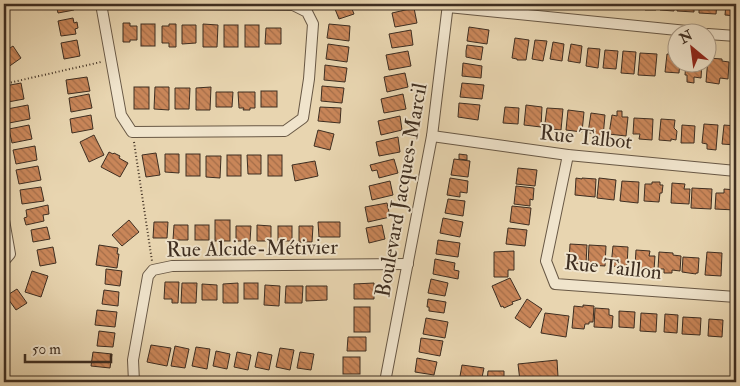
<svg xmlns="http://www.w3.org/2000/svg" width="740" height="386" font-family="'IM FELL Double Pica',serif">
	<defs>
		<pattern id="building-back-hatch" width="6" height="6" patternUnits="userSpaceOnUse" patternTransform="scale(1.25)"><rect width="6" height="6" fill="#c98659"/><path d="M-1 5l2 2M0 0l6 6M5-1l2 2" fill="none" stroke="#a56e49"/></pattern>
	</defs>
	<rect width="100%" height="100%" fill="#e8d5b0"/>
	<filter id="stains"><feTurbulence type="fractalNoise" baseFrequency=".004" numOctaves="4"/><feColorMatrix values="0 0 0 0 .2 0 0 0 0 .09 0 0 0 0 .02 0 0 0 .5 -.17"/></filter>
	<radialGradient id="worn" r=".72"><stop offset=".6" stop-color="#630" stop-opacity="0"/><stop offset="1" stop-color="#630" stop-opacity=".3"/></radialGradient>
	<!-- building -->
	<g fill="url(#building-back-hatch)" stroke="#3e2e21">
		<polygon points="56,4 73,4 74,10 58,13"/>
		<polygon points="333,4 350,4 354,14 339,19"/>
		<polygon points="625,4 639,4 639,9 624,7"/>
		<polygon points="645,4 657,4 656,10 645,10"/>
		<polygon points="661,4 674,4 674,11 660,10"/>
		<polygon points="678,4 694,4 694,12 677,11"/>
		<polygon points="699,4 717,4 716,14 699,13"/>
		<polygon points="726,4 736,4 736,16 725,15"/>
		<polygon points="414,8 417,23 395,27 392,13"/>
		<polygon points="73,18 74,23 77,22 78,28 75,29 76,34 61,36 58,21"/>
		<polygon points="123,23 130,23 130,26 137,26 137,40 130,40 130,42 123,42"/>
		<rect x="141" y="24" width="14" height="22"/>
		<polygon points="169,24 176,24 176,47 169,47 169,43 162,43 162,26 169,26"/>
		<polygon points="203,24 218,25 217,47 203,47"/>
		<polygon points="329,24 350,26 349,41 327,38"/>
		<polygon points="182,25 196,25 196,43 182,44"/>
		<rect x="224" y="25" width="14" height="22"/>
		<rect x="245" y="25" width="14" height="22"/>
		<polygon points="469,27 489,30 487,44 467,41"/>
		<polygon points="266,28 281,28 281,44 265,44"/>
		<polygon points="411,30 413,45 392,48 389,34"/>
		<polygon points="515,38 529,40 526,60 517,60 517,59 512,58"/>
		<polygon points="77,40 80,56 64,59 61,43"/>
		<polygon points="535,40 547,41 543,61 532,59"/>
		<polygon points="553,42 564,44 562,61 550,59"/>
		<polygon points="328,44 349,47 347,62 326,59"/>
		<polygon points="571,44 582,46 580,63 568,61"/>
		<polygon points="467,45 483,47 481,60 466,57 466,51"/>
		<polygon points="13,46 21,58 4,70 4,52"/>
		<polygon points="588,48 600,49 598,68 586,66"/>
		<polygon points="605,50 618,51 616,69 603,68"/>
		<polygon points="408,51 411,66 389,70 386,55"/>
		<polygon points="623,51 636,52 634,74 621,73"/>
		<polygon points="640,53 657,54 655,76 638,75"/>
		<polygon points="667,54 678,55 678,62 680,62 679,73 665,72"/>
		<polygon points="708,58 722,59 722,61 729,62 728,79 720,78 719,84 706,82"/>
		<polygon points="686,62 702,62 701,78 694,77 694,83 687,82 687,75 685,75"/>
		<polygon points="463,63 482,66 481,78 462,76"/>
		<polygon points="325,65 347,68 345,82 324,80"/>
		<polygon points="405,73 408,87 387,92 384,77"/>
		<polygon points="87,77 90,91 68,94 66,80"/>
		<polygon points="21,83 24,99 8,102 5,86"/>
		<polygon points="462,83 484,85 482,99 460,97"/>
		<polygon points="322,86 344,88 342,103 321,101"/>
		<rect x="134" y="87" width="15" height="22"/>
		<polygon points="155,87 169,87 169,110 154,109"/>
		<polygon points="211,87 210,110 196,110 196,88"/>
		<polygon points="175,88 190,88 189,109 175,109"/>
		<rect x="261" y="91" width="16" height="16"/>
		<polygon points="216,92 233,92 232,107 216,107"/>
		<polygon points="238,92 255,92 255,108 250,108 250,110 243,110 244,108 239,108"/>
		<polygon points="89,94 92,108 71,112 69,98"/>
		<polygon points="403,94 406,109 384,113 381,99"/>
		<polygon points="459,103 480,105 478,120 458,117"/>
		<polygon points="28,105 30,119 9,123 7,109"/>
		<polygon points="526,105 542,107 541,127 524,125"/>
		<polygon points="320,107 341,108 340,123 318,121"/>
		<polygon points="505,107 519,108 518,124 503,123"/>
		<polygon points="547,108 563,109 561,130 550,129 550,124 545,123"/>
		<polygon points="568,110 584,112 582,132 566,130"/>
		<polygon points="617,111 622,111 622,117 628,117 626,136 609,134 612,115 617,116"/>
		<polygon points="591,113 605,115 603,137 594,136 594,133 588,133"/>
		<polygon points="91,115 93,129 72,133 70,119"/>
		<polygon points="400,116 402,130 381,135 378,121"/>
		<polygon points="634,118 653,119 652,140 639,139 640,134 633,134"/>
		<polygon points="661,119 675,120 674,128 677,131 676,140 671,139 671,141 659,140"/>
		<polygon points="704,124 718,125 716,150 707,149 707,144 702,143"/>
		<polygon points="29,125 32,139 12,143 9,129"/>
		<polygon points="682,125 695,126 694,143 681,143"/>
		<polygon points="724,125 736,126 736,145 722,144"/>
		<polygon points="318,130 334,134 330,150 314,146"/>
		<polygon points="94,135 104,155 89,162 80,142"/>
		<polygon points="398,137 400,152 379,156 376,142"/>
		<polygon points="35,146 37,160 16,164 13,150"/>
		<polygon points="109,152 113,154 114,153 120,156 119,158 128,163 120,177 101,167"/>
		<polygon points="156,153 160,175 146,177 142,155"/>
		<polygon points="165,154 179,154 179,173 165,172"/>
		<rect x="186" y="154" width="14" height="22"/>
		<polygon points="459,154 467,155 467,160 459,159"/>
		<rect x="227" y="155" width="14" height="21"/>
		<polygon points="247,155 261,155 261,174 248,174"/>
		<rect x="268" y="155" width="14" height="21"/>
		<polygon points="206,156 221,156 220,178 206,177"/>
		<polygon points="394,159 398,173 379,178 377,170 372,171 370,165"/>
		<polygon points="454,159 470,161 468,177 451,175"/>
		<polygon points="315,161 318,176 295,181 292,165"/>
		<polygon points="38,166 41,180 19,184 16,170"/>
		<polygon points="518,168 537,170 535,186 516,184"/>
		<polygon points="450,178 468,181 467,193 460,192 460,197 447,195"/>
		<polygon points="576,178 582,179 582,178 596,179 595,197 575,195"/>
		<polygon points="599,178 616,180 614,200 597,198"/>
		<polygon points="390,181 393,195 372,200 369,186"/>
		<polygon points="622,181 639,182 638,203 620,201"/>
		<polygon points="652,182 660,182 660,185 663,185 662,193 660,193 659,202 644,201 645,184 652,184"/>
		<polygon points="672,183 685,184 684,189 690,189 689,204 671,203"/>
		<polygon points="516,186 534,188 533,200 530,199 530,206 514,204"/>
		<polygon points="41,187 44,201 22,204 20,190"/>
		<polygon points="692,188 712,189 711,209 691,208"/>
		<polygon points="724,189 736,190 735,210 715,209 716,193 724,193"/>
		<polygon points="448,199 465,201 463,216 445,213"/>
		<polygon points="387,203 390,217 368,222 365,207"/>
		<polygon points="48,205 49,214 43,215 44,221 26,225 24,218 27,217 26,210"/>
		<polygon points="512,206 531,208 529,225 510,222"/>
		<polygon points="443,218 463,222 460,237 440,233"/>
		<polygon points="129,220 139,232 122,246 112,235"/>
		<rect x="215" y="220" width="15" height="21"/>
		<polygon points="154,222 168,222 167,238 153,238"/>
		<polygon points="318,222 340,222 340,237 319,237"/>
		<polygon points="174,225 188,225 188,240 173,240"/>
		<rect x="195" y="225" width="14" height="15"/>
		<polygon points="257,225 271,226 271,241 257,241"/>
		<polygon points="382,225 385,239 369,243 366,228"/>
		<polygon points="236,226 251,226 250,241 236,241"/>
		<rect x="278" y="226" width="14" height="15"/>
		<polygon points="299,226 313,226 312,242 299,242"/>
		<polygon points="47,227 50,239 33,242 31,230"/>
		<polygon points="508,228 527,230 525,246 506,244"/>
		<polygon points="438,240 460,243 458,257 436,254"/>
		<polygon points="570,244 587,245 586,264 569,263"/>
		<polygon points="99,245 118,248 117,254 119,254 117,268 96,265"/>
		<polygon points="589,245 606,246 605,266 588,265"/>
		<polygon points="613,246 628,247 627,267 611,266"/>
		<polygon points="53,247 56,263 40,266 37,250"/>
		<polygon points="636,250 650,251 649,256 655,256 654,270 641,269 641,267 635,266"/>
		<polygon points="514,251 514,270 508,270 508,277 494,277 494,252"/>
		<polygon points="659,252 673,253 673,255 681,256 680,271 672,270 672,273 664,273 664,269 658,269"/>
		<polygon points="707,252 722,253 721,276 705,275"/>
		<polygon points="733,254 736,254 736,276 732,276"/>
		<polygon points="683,257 699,258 698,273 696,273 696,274 682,272"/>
		<polygon points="435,259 455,263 454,270 459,271 458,279 433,274"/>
		<polygon points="106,269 122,271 120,286 105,284"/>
		<polygon points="32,271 48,276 41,297 25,292"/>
		<polygon points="510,278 521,299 512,302 513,304 504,308 503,306 501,307 492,286"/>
		<polygon points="431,279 448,283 445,296 428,293"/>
		<polygon points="165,282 179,282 178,303 172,303 172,299 164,299"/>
		<polygon points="182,283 197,283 196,303 181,303"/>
		<polygon points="238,283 238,303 223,303 223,284"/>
		<rect x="244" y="283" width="14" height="16"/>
		<polygon points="374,283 374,299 354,299 354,284"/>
		<polygon points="202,284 217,285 217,300 202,300"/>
		<polygon points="265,285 280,286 279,306 264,305"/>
		<polygon points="286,286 303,286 302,303 285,303"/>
		<polygon points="306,286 327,286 327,300 306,301"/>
		<polygon points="17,289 27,303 16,310 6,296"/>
		<polygon points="104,290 119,292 118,306 102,304"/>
		<polygon points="428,299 446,302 444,313 429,311 429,307 427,307"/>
		<polygon points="527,299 542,309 530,328 515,318"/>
		<polygon points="583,305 594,306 593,322 589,322 589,324 585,324 584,329 572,328 574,306 583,307"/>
		<rect x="354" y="307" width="16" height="25"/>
		<polygon points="595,308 609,309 609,315 613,316 612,328 594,327"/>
		<polygon points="97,310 117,312 115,327 95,325"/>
		<polygon points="619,311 635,312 634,328 619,327"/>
		<polygon points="545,313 569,316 566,337 541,333"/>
		<polygon points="641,313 657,314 656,332 640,331"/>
		<polygon points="665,314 678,315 677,333 664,332"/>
		<polygon points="683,317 701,318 700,335 682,334"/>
		<polygon points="426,318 448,322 445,338 423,334"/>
		<polygon points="709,319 723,320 722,337 708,336"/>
		<polygon points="733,320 736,320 736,342 732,342"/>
		<polygon points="99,331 115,333 113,347 97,346"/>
		<polygon points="348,337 366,337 366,351 347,351"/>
		<polygon points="421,338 443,341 440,356 419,352"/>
		<polygon points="151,345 171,348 167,366 147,362"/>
		<polygon points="175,346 189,349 185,368 171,366"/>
		<polygon points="196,347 210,349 207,369 192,366"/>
		<polygon points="280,348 294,350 290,370 276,367"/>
		<polygon points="216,351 230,354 227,369 213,366"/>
		<polygon points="93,352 112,354 110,368 91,366"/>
		<polygon points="237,352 251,355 248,370 234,367"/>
		<polygon points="258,352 272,355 269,370 255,367"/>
		<polygon points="300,352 314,354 311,370 297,368"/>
		<rect x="343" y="357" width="17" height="17"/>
		<polygon points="417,358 437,362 434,375 415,372"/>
		<polygon points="557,360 558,377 520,381 518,364"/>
		<polygon points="462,365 484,368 481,382 459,382"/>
		<polygon points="488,371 504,371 504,382 487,382"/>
		<polygon points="112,378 112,382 93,382 93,379"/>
	</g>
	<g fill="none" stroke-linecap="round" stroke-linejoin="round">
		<!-- minor casing -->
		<g stroke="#685845" stroke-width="12">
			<g id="minor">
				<polygon points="101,4 293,5 307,12 313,24 309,79 303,118 285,131 132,132 121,115"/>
				<polyline points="448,7 697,32"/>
				<polyline points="708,34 736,36"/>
				<polyline points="432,136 568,155 736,171"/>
				<polyline points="568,155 546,261 555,284 736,297"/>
				<polyline points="4,220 10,254 4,261"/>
				<polyline points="134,382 133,360 148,276 153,270 172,266 408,264"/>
				<polyline points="385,382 432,136 448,4"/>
			</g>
		</g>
		<!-- path -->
		<g stroke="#3e2e21" stroke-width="2" stroke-dasharray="1 2.5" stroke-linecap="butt">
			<polyline points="4,84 101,62"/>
			<polyline points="134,142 152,261"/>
		</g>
		<!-- minor -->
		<use href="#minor" stroke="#f0e4cc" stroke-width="10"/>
	</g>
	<g text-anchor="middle" stroke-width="4" stroke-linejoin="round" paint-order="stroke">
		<!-- street labels -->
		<g font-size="21" fill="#3e2e21" stroke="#f0e4cc">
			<text transform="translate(586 137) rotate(6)" y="7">Rue Talbot</text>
			<text transform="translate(401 190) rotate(-80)" y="7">Boulevard Jacques-Marcil</text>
			<text transform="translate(252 248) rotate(-1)" y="7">Rue Alcide-Métivier</text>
			<text transform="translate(613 267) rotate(6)" y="7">Rue Taillon</text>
		</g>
	</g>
	<!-- margin -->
	<rect width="740" height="386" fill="none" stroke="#e8d5b0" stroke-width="20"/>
	<rect x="5" y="5" width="730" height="376" fill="none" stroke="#3e2e21" stroke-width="2.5"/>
	<rect x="10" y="10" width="720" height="366" fill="none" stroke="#3e2e21"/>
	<!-- north arrow -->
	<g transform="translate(692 48) rotate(331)"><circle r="24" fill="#f0e4cc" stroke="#a99b88"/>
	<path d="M0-4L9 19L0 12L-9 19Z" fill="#8f2418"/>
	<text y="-8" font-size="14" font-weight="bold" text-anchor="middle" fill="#3e2e21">N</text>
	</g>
	<!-- scale -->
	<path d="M25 354v8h86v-8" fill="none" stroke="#3e2e21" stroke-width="2.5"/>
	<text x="32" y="354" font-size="15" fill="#3e2e21" stroke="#f0e4cc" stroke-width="4" paint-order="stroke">50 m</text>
	<rect width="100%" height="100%" filter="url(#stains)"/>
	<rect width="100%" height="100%" fill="url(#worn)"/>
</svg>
